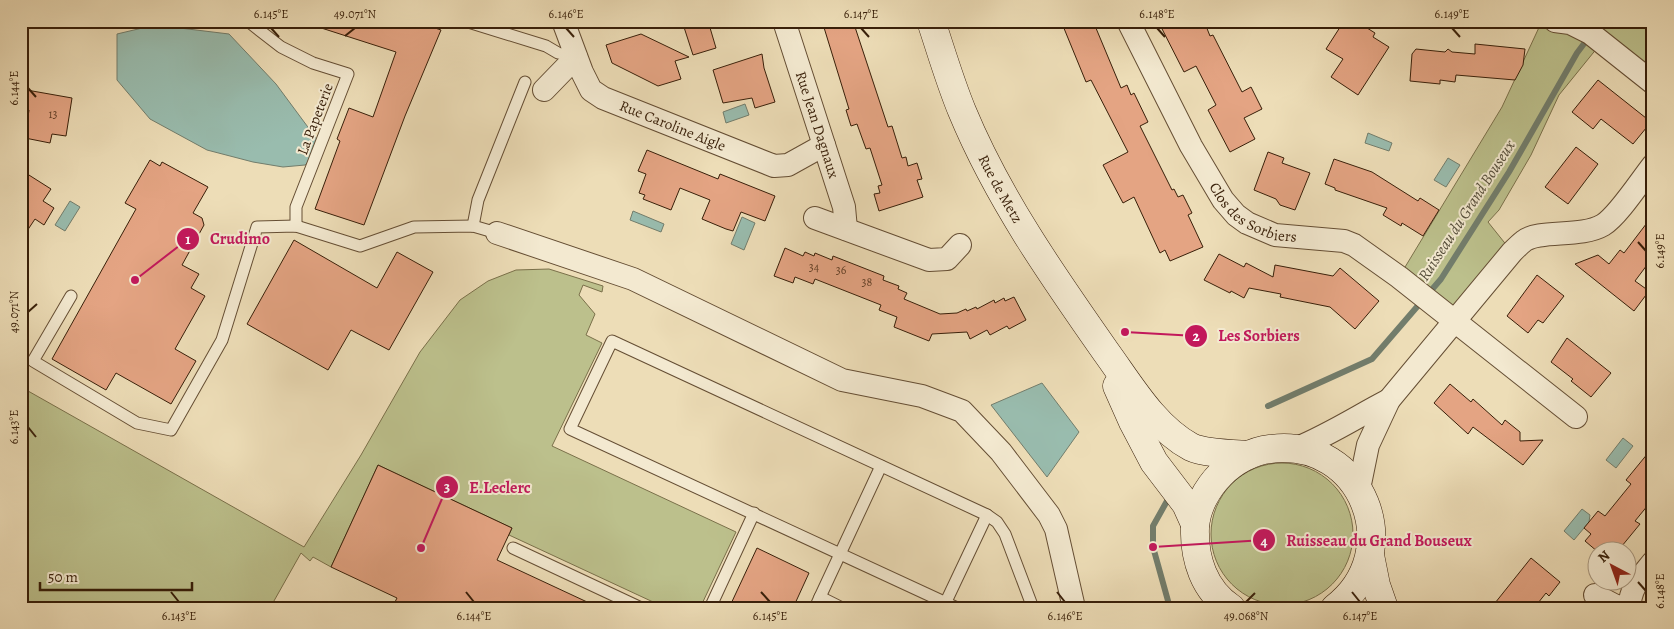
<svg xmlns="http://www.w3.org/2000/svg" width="1674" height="629" font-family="Alegreya,serif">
	<rect width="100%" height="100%" fill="#edddb7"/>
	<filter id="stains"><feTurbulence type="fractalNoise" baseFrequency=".004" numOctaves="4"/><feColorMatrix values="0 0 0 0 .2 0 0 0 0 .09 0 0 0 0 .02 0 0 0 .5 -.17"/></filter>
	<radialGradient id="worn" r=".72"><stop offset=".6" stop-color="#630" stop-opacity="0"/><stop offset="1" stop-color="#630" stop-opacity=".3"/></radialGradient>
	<!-- green -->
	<g fill="#bcc08c" stroke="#7a704a">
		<polygon points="1542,21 1653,21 1653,83 1602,42 1559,95 1531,155 1499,210 1488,222 1512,252 1454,321 1399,277 1502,107"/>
		<polygon points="549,269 603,286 602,292 583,285 579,295 595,314 586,335 602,343 552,446 736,532 700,608 666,608 509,535 512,528 378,465 331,567 313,557 310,561 301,553 270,608 21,608 21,387 304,547 361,455 420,352 460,300 488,281 516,270"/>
		<circle cx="1282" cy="534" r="71"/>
	</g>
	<!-- water -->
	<g fill="#99bcae" stroke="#727d6c">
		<polygon points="155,25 229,34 276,84 316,138 322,152 320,155 305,165 283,167 253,162 207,150 150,119 117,80 117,34"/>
		<polygon points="745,104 749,115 726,123 723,112"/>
		<polygon points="1368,133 1392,143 1389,151 1365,143"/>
		<polygon points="1448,158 1460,165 1446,187 1434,180"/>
		<polygon points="70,201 80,207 65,231 55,225"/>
		<polygon points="633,211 664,224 661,232 630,220"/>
		<polygon points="742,217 755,223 744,250 731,244"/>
		<polygon points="1042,383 1079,432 1047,477 991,405"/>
		<polygon points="1623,438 1633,446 1616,468 1606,460"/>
		<polygon points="1582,509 1590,515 1589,522 1574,540 1564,531"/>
	</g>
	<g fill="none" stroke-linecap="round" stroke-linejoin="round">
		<!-- stream -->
		<g stroke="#727d6c" stroke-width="6">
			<polyline points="1268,406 1372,359 1441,279 1509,172 1577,53 1601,21"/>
			<polyline points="1167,501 1153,526 1153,547 1170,608"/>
		</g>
	</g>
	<!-- building -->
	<g fill="#e4a483" stroke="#381f09">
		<polygon points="313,21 414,21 441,30 405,116 364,225 315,209 340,141 337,139 349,108 373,117 396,52 312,25"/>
		<polygon points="682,21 708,21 716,48 693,55"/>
		<polygon points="822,21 853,21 888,127 892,126 902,158 906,157 908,166 917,163 922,179 917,180 923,197 879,211 874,194 880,193 878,186 882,185 870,148 866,149 857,124 851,126 846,110 849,109"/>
		<polygon points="1061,21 1093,21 1121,88 1127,85 1131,95 1134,93 1148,122 1140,126 1172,190 1174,189 1178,197 1183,195 1192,213 1188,215 1203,247 1170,261 1165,250 1160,253 1134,197 1123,203 1103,165 1128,152 1091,80 1086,82"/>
		<polygon points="1158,21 1204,21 1210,36 1213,35 1242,92 1251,87 1262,109 1244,118 1255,139 1230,152 1208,110 1216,105 1196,66 1184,72"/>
		<polygon points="1344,21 1356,21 1375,33 1373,37 1389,47 1358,95 1331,77 1343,59 1326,49"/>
		<polygon points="641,34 689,57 675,61 681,79 658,86 612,63 606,45"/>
		<polygon points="1475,44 1525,49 1523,65 1515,80 1456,75 1455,82 1440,80 1440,84 1410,81 1412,54 1416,49 1445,52 1448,49 1452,52 1475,54"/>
		<polygon points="762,54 764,68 775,102 755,108 752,98 723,103 713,70"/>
		<polygon points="1598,80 1651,122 1633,144 1601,119 1593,129 1572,112"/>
		<polygon points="21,89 72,98 66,136 52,134 50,143 25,138 29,110 21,109"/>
		<polygon points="1576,147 1598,164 1568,204 1545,187"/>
		<polygon points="647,150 718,179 720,174 775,196 765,221 741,212 733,231 726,229 702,219 710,200 680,188 671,210 643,199 645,195 639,193 646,174 638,171"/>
		<polygon points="1268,152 1284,158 1282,163 1310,173 1295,210 1280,205 1276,199 1254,190"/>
		<polygon points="1334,159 1372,172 1418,201 1420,198 1439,210 1423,236 1402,223 1401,226 1383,215 1387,208 1335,190 1335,188 1325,184"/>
		<polygon points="150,160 160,166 162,162 208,187 193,213 202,218 204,225 182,265 199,274 191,288 205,296 175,349 196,361 171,404 116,373 106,390 52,359 136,209 125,203"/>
		<polygon points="21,170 51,189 43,201 54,208 44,225 35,219 21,240"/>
		<polygon points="1653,215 1653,257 1635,281 1649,291 1634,311 1575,264 1598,255 1609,264 1620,250 1624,253"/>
		<polygon points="294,240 377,288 397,252 433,272 389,350 351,330 328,370 247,324"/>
		<polygon points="785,248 803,256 805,252 814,256 815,253 832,260 833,256 884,276 883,280 899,286 898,289 907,293 904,299 940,314 957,313 966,309 967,311 976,307 977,309 994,300 995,303 1004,298 1005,301 1014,297 1026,320 1009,329 1007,326 990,335 987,330 970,339 967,332 932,334 929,341 894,327 897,317 879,310 881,305 815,279 813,284 795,277 793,283 774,276"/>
		<polygon points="1219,254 1244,267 1246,263 1273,277 1275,265 1333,276 1340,268 1379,301 1355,329 1330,307 1280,297 1281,294 1249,288 1244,298 1231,291 1230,293 1204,280"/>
		<polygon points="1537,275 1564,296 1543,323 1538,320 1528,333 1507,316"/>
		<polygon points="1567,338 1611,373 1591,397 1571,381 1573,379 1551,362"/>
		<polygon points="1450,384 1471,402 1473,399 1502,425 1505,420 1520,432 1520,441 1543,440 1523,465 1473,427 1468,434 1434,403"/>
		<polygon points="1653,447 1653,499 1635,521 1640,524 1617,552 1598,552 1585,541 1591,534 1584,528 1598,511 1605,516 1631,484 1626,480"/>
		<polygon points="378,465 512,528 497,560 600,608 392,608 397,598 331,567"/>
		<polygon points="757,548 809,573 793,608 729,608"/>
		<polygon points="1531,558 1560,582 1549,596 1546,593 1534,608 1491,608"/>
	</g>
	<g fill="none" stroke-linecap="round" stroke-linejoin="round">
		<!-- service casing -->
		<g stroke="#654e34" stroke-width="13">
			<g id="service">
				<polyline points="465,21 546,46 558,53 576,57"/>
				<polyline points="249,22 281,47 313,63 348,74 296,207 296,226"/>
				<polyline points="473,226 478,200 525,82"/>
				<polyline points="71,296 33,361 137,423 171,430 222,340 257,227 296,226 360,246 414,227 473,226 497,233"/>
				<polyline points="513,548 641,608"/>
				<polyline points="820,597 881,466"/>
				<polyline points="710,608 754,513"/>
				<polyline points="815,608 820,597 842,608"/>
				<polyline points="943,608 987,515"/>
				<polyline points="957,608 570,429 612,341 987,515 997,522 1005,534 1033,608"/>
			</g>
		</g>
		<!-- minor casing -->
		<g stroke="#654e34" stroke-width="24">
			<g id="minor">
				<path id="s1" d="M 563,21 L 582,72 L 591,90 L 603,98 L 774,166 L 788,165 L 824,145"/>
				<path id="s2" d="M 784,21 L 844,207 L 846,229"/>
				<path id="s3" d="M 1128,21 L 1191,146 L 1223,200 L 1236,215 L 1247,223 L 1275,235 L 1344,241 L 1354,245 L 1399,277 L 1576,417"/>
				<polyline points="1555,21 1570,23 1590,33 1653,83"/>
				<polyline points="544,90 576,57"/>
				<polyline points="815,218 929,260 947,259 960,245"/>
				<polyline points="497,233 633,279 842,380 922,396 962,411 1001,452 1049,515 1056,529 1074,608"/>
				<path d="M 1297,448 C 1329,435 1358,416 1389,400"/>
				<path d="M 1359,489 L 1368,445 L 1389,400 L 1512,252 C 1516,248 1520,244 1524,241 C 1539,229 1581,238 1603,225 C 1618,216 1641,180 1653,165"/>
				<polyline points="1595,595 1614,605 1625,608"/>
				<path d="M 1629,608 C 1631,586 1640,578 1653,562"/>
			</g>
		</g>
		<!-- secondary casing -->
		<g stroke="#381f09" stroke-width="29">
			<g id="secondary">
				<path id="s4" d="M 931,21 C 941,51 950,82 962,111 C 998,198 1052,275 1106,352 C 1130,385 1154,427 1191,447 C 1203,453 1234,454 1248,455"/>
				<polyline points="1117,386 1133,422 1154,462 1186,504 1195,524"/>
				<polyline points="1370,555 1376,585 1384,608"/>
				<path d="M 1231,608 C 1204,590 1194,559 1195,528 C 1196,508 1207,488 1221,474 C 1234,461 1252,451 1270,449 C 1363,437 1408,552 1335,608"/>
			</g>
		</g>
		<!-- service -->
		<use href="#service" stroke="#f3e9d0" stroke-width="11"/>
		<!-- minor -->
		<use href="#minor" stroke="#f3e9d0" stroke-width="22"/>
		<!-- secondary -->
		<use href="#secondary" stroke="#f3e9d0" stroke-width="28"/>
	</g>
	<!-- ticks -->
	<path fill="none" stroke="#381f09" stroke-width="2" d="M 271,28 L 279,37M 566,28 L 574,37M 861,28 L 869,37M 1157,28 L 1165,37M 1452,28 L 1460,37M 345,36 L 355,28M 28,88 L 36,97M 1638,242 L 1646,251M 28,312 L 37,304M 28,427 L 36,437M 1638,582 L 1646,591M 171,592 L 179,602M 466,592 L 474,602M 761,592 L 770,602M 1057,592 L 1065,602M 1352,592 L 1360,602M 1246,602 L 1255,593"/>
	<g text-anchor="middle" stroke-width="4" stroke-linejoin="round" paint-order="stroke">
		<!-- number labels -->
		<g font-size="12" fill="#634028">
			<text x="53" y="118">13</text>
			<text x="814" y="271">34</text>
			<text x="841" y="274">36</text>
			<text x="867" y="286">38</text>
		</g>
		<!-- street labels -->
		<g font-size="15" fill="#381f09" stroke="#f3e9d0">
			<text transform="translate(315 119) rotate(-69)" y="5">La Papeterie</text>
			<text dy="5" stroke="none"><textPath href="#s2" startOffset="109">Rue Jean Dagnaux</textPath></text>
			<text dy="5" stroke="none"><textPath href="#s1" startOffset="164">Rue Caroline Aigle</textPath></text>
			<text dy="5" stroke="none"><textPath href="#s4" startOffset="182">Rue de Metz</textPath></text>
			<text dy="5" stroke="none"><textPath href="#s3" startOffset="236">Clos des Sorbiers</textPath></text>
		</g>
		<!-- water labels -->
		<g font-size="16" font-style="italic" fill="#554e3b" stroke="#f3e9d0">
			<text transform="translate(1466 210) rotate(-57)" y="6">Ruisseau du Grand Bouseux</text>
		</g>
	</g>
	<!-- callouts -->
	<path fill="none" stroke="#c2185b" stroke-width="2" d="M135 280L188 239M1125 332L1196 336M421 548L447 487M1153 547L1264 540"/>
	<g fill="#c2185b" stroke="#f3e9d0" stroke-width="2">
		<circle cx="135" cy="280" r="5"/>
		<circle cx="1125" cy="332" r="5"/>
		<circle cx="421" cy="548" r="5"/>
		<circle cx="1153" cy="547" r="5"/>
		<circle cx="188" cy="239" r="12"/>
		<circle cx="1196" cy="336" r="12"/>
		<circle cx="447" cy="487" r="12"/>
		<circle cx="1264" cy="540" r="12"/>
	</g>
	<g font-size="15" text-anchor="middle" font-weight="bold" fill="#fff">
		<text x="188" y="244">1</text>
		<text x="1196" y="341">2</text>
		<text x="447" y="492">3</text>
		<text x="1264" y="546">4</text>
	</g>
	<g font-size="16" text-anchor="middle" font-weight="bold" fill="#c2185b" stroke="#f3e9d0" stroke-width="4" stroke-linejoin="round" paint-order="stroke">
		<text x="240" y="244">Crudimo</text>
		<text x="1259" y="341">Les Sorbiers</text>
		<text x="500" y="493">E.Leclerc</text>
		<text x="1379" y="546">Ruisseau du Grand Bouseux</text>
	</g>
	<!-- margin -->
	<rect width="1674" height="629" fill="none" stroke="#edddb7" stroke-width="55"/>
	<!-- north arrow -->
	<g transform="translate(1612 566) rotate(319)"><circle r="24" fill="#f3e9d0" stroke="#a89880"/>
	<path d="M0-4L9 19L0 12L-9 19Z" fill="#8f2418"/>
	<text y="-8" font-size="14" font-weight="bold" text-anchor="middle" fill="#381f09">N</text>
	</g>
	<!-- scale -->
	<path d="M40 582v8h152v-8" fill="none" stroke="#381f09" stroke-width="2.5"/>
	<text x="48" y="582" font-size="15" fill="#381f09" stroke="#f3e9d0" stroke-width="4" paint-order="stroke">50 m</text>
	<rect x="28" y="28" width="1618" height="574" fill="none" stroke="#381f09" stroke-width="2"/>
	<g font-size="12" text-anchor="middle" fill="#381f09">
		<text x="271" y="18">6.145°E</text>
		<text x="355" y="18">49.071°N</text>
		<text x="566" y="18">6.146°E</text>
		<text x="861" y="18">6.147°E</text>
		<text x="1157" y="18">6.148°E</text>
		<text x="1452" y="18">6.149°E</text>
		<text transform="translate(14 88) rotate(-90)" y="4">6.144°E</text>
		<text transform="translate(1660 251) rotate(-90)" y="4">6.149°E</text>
		<text transform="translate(14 312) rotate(-90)" y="4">49.071°N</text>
		<text transform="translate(14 427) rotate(-90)" y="4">6.143°E</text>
		<text transform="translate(1660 591) rotate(-90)" y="4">6.148°E</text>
		<text x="179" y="620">6.143°E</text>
		<text x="474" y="620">6.144°E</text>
		<text x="770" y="620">6.145°E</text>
		<text x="1065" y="620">6.146°E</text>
		<text x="1246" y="620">49.068°N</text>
		<text x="1360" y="620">6.147°E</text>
	</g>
	<rect width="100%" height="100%" filter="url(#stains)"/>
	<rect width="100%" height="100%" fill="url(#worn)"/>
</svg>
